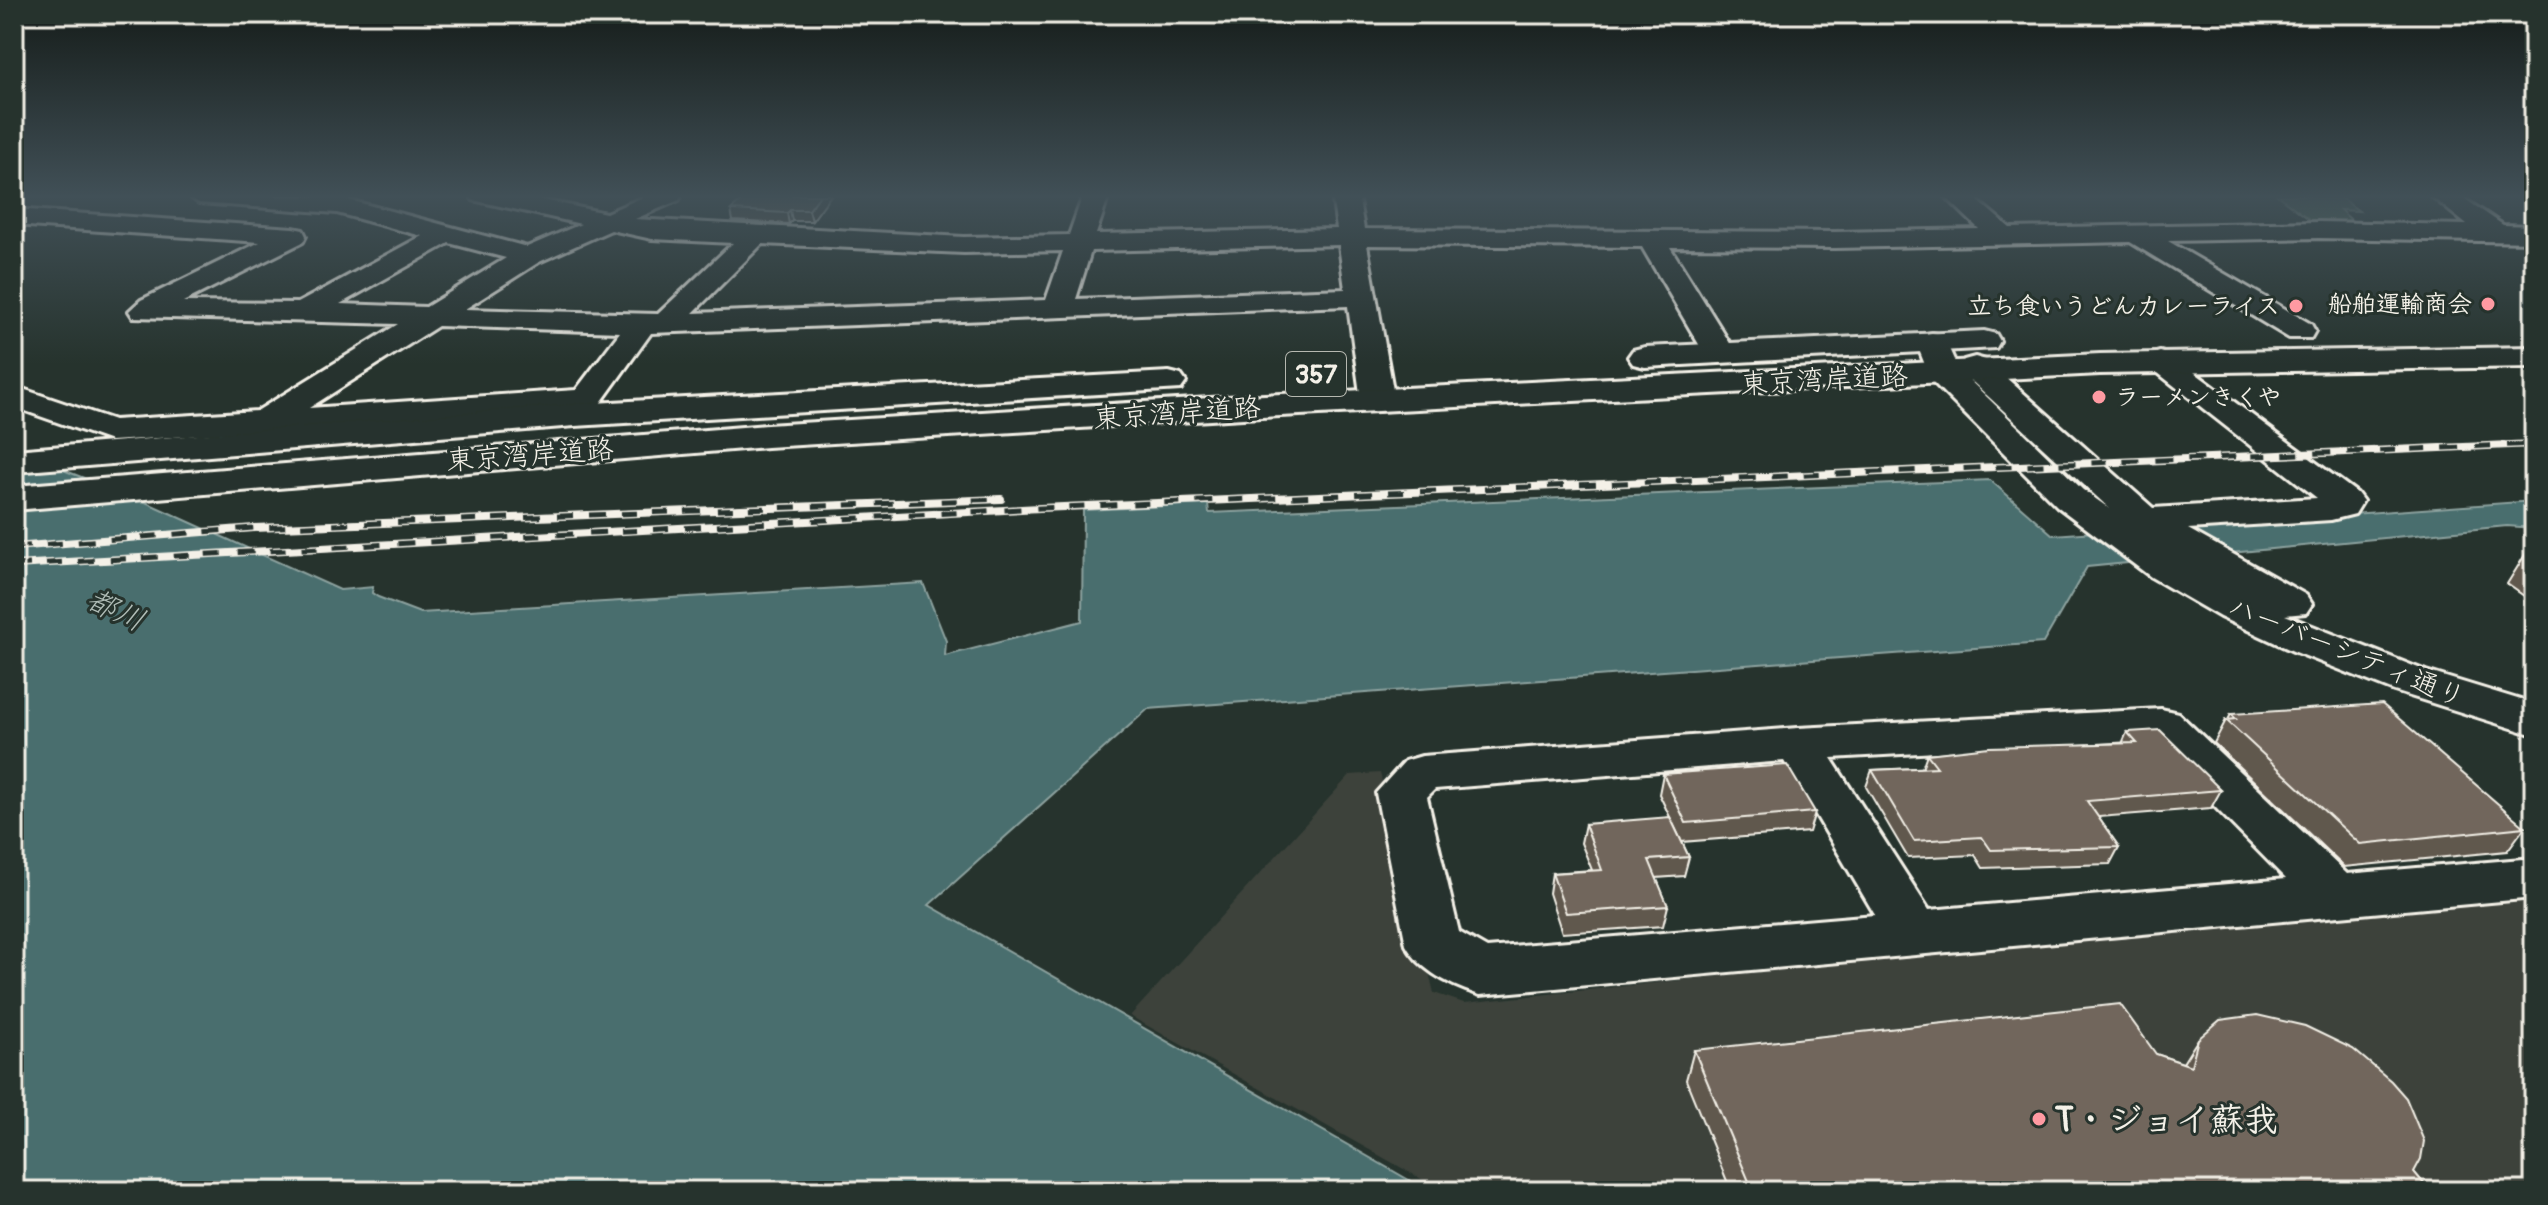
<svg xmlns="http://www.w3.org/2000/svg" width="2548" height="1205" font-family="Pangolin,'Klee One',sans-serif">
	<rect width="100%" height="100%" fill="#26332d"/>
	<filter id="ink" filterUnits="userSpaceOnUse"><feTurbulence type="fractalNoise" baseFrequency=".0125" numOctaves="2"/><feDisplacementMap in="SourceGraphic" scale="16" xChannelSelector="R" yChannelSelector="G"/><feConvolveMatrix kernelMatrix="1 2 1 2 8 2 1 2 1" color-interpolation-filters="sRGB"/></filter>
	<g filter="url(#ink)">
		<!-- built -->
		<polygon fill="#3c423b" points="1380,773 1434,993 1464,1003 2534,890 2534,1191 1443,1191 1130,1016 1350,775"/>
		<!-- green -->
		<polygon fill="#527058" stroke="#a3b0a0" stroke-width="2" points="2277,195 2337,195 2359,211 2340,210 2358,226 2317,225"/>
		<!-- water -->
		<polygon fill="#496e6e" stroke="#8da29f" stroke-width="2" points="14,451 141,500 340,590 373,587 372,593 378,597 420,613 923,583 946,641 945,656 1082,621 1083,510 1208,504 1209,513 1990,480 2053,535 2534,501 2534,528 2507,526 2087,567 2043,643 1148,709 929,905 1428,1191 14,1191"/>
		<g fill="none" stroke-linecap="round" stroke-linejoin="round">
			<!-- minor casing -->
			<g stroke="#f4f1e8" stroke-width="6">
				<g id="minor">
					<path d="M 187,195 L 338,197 L 527,247 L 581,224 L 473,200 L 470,195 L 519,195 L 606,213 L 648,195 L 682,195 L 679,200 L 635,219 L 964,237 L 1069,235 L 1083,195 L 1109,195 L 1096,234 L 1337,229 L 1332,195 L 1358,195 L 1364,229 L 1835,232 L 1979,229 L 1944,195 L 1971,195 L 2010,228 L 2319,222 L 2467,225 L 2430,195 L 2459,195 L 2503,225 L 2534,226 L 2534,242 L 2319,238 L 2168,241 L 2311,324 L 2315,331 L 2311,338 L 2289,338 L 2130,242 L 1835,248 L 1670,247 L 1736,353 L 1731,360 L 1709,360 L 1704,353 L 1642,247 L 1367,245 L 1395,401 L 1390,408 L 1378,411 L 1366,408 L 1361,401 L 1348,306 L 651,333 L 587,422 L 575,425 L 563,422 L 558,415 L 560,412 L 111,441 L 14,407 L 14,386 L 114,420 L 257,411 L 398,324 L 133,317 L 129,311 L 141,300 L 260,242 L 14,225 L 14,209 L 293,228 L 303,230 L 306,236 L 303,242 L 183,302 L 298,303 L 422,236 L 337,213 L 199,203 ZM 611,230 L 652,239 L 733,243 L 658,314 L 465,309 L 539,262 ZM 449,243 L 506,258 L 426,307 L 340,304 ZM 762,244 L 964,253 L 1063,251 L 1046,300 L 693,313 ZM 1339,245 L 1345,289 L 1076,299 L 1091,251 ZM 438,326 L 620,332 L 576,390 L 309,408 Z"/>
					<polygon points="1932,333 1943,335 1958,369 2083,490 2110,509 1964,374 1959,367 1964,360 1975,357 1986,360 2153,508 2317,498 2144,362 2149,355 2160,352 2171,355 2357,493 2363,501 2355,514 2331,520 2188,529 2306,595 2312,604 2306,613 2285,615 2426,671 2534,704 2534,735 2394,691 2293,651 2220,617 2151,577 2057,506 1931,380 1916,342 1921,335"/>
					<path d="M 2161,709 L 2178,713 L 2347,874 L 2534,858 L 2534,898 L 1480,995 C 1452,986 1420,971 1406,945 L 1376,793 L 1405,761 L 1422,756 L 1798,728 ZM 2149,740 L 2286,879 L 1929,910 L 1831,758 ZM 1784,761 L 1875,915 L 1487,948 L 1459,932 L 1427,797 L 1435,789 Z"/>
				</g>
			</g>
			<!-- highway casing -->
			<g stroke="#f4f1e8" stroke-width="6">
				<g id="highway">
					<polygon points="1984,331 1996,334 2000,341 1996,348 1645,367 1633,364 1628,357 1633,350 1645,347"/>
					<polygon points="2534,347 2534,367 2100,374 1243,418 767,447 14,510 14,486 767,425 1243,396 2100,354"/>
					<polygon points="1169,372 1181,375 1186,382 1181,389 575,426 14,472 14,450 575,404"/>
				</g>
			</g>
			<!-- minor -->
			<use href="#minor" fill="#26332d" fill-rule="evenodd"/>
			<!-- highway -->
			<use href="#highway" fill="#26332d" fill-rule="evenodd"/>
			<!-- rail casing -->
			<g stroke="#f4f1e8" stroke-width="8">
				<g id="rail">
					<polyline points="14,547 254,528 1001,499"/>
					<polyline points="14,565 1040,508 2534,444"/>
				</g>
			</g>
			<!-- rail -->
			<use href="#rail" stroke="#26332d" stroke-width="5" stroke-dasharray="16" stroke-linecap="butt"/>
		</g>
		<!-- wall -->
		<g fill="#61584e" stroke="#f4f1e8" stroke-width="2">
			<polygon points="748,195 831,195 812,221 792,221 789,224 733,221 731,210"/>
			<polygon points="2528,550 2534,550 2534,603 2507,584"/>
			<polygon points="2231,714 2525,827 2507,851 2344,867 2214,743 2226,720 2228,720"/>
			<polygon points="2127,732 2221,790 2211,808 2098,817 2119,847 2110,864 1983,868 1975,855 1908,858 1866,787 1872,770 1922,768 1927,754 2122,744"/>
			<polygon points="1663,774 1815,812 1809,832 1682,842 1689,857 1684,876 1656,878 1668,906 1663,926 1562,933 1549,893 1552,873 1592,870 1581,843 1585,824 1680,838 1659,794"/>
			<polygon points="2198,1039 2414,1172 2430,1191 1731,1191 1686,1080 1694,1050 2156,1054 2183,1063"/>
		</g>
		<!-- shaded-wall -->
		<g fill="#4f4740" stroke="#f4f1e8" stroke-width="2">
			<polygon points="820,195 831,195 812,221 809,210"/>
			<polygon points="790,210 792,221 789,224 787,213"/>
		</g>
		<!-- building -->
		<g fill="#71665b" stroke="#f4f1e8" stroke-width="2">
			<polygon points="748,195 820,195 809,210 790,210 787,213 731,210"/>
			<polygon points="2382,704 2525,827 2360,844 2226,720 2236,719 2231,714"/>
			<polygon points="2160,730 2221,790 2087,801 2119,847 1991,850 1982,837 1914,841 1872,770 1937,767 1927,754 1989,747 2137,743 2127,732"/>
			<polygon points="1787,765 1815,812 1686,823 1663,774"/>
			<polygon points="1670,817 1689,857 1649,860 1668,906 1566,913 1552,873 1602,870 1585,824"/>
			<polygon points="2120,1004 2156,1054 2191,1066 2198,1039 2220,1020 2257,1015 2305,1026 2353,1049 2391,1081 2406,1098 2424,1141 2421,1159 2414,1172 2430,1191 1753,1191 1694,1050"/>
		</g>
	</g>
	<!-- sky -->
	<linearGradient id="sky" x2="0" y2="1"><stop stop-color="#151c19"/><stop offset="0.54" stop-color="#415057"/><stop offset="1" stop-color="#415057" stop-opacity="0"/></linearGradient>
	<rect width="2548" height="364" fill="url(#sky)"/>
	<!-- markers -->
	<g fill="#ff9aa2" stroke="#26332d" stroke-width="3">
		<circle cx="2488" cy="304" r="8"/>
		<circle cx="2296" cy="306" r="8"/>
		<circle cx="2099" cy="397" r="8"/>
		<circle cx="2039" cy="1119" r="8"/>
	</g>
	<g text-anchor="middle" stroke-width="6" stroke-linejoin="round" paint-order="stroke">
		<!-- far-poi labels -->
		<g font-size="24" font-weight="bold" fill="#f4f1e8" stroke="#26332d" text-anchor="end">
			<text x="2472" y="312">船舶運輸商会</text>
			<text x="2280" y="314">立ち食いうどんカレーライス</text>
			<text x="2115" y="405" text-anchor="start">ラーメンきくや</text>
		</g>
		<!-- shield labels -->
		<rect fill="#26332d" stroke="#b6b8b0" stroke-width="2" x="1286" y="352" width="60" height="44" rx="6"/>
		<g font-size="26" font-weight="bold" fill="#f4f1e8">
			<text x="1316" y="383">357</text>
		</g>
		<!-- street labels -->
		<g font-size="28" fill="#f4f1e8" stroke="#26332d">
			<text transform="translate(1824 379) rotate(-3)" y="10">東京湾岸道路</text>
			<text transform="translate(1177 412) rotate(-4)" y="10">東京湾岸道路</text>
			<text transform="translate(530 454) rotate(-4)" y="10">東京湾岸道路</text>
			<text transform="translate(2347 651) rotate(22)" y="10">ハーバーシティ通り</text>
		</g>
		<!-- water labels -->
		<g font-size="30" font-style="italic" fill="#b0bdb7" stroke="#26332d">
			<text transform="translate(116 610) rotate(25)" y="10">都川</text>
		</g>
		<!-- near-poi labels -->
		<g font-size="34" font-weight="bold" fill="#f4f1e8" stroke="#26332d" text-anchor="start">
			<text x="2055" y="1131">T・ジョイ蘇我</text>
		</g>
	</g>
	<!-- margin -->
	<rect width="2548" height="1205" fill="none" stroke="#26332d" stroke-width="48"/>
	<rect x="24" y="24" width="2500" height="1157" fill="none" stroke="#f4f1e8" stroke-width="3" filter="url(#ink)"/>
</svg>
